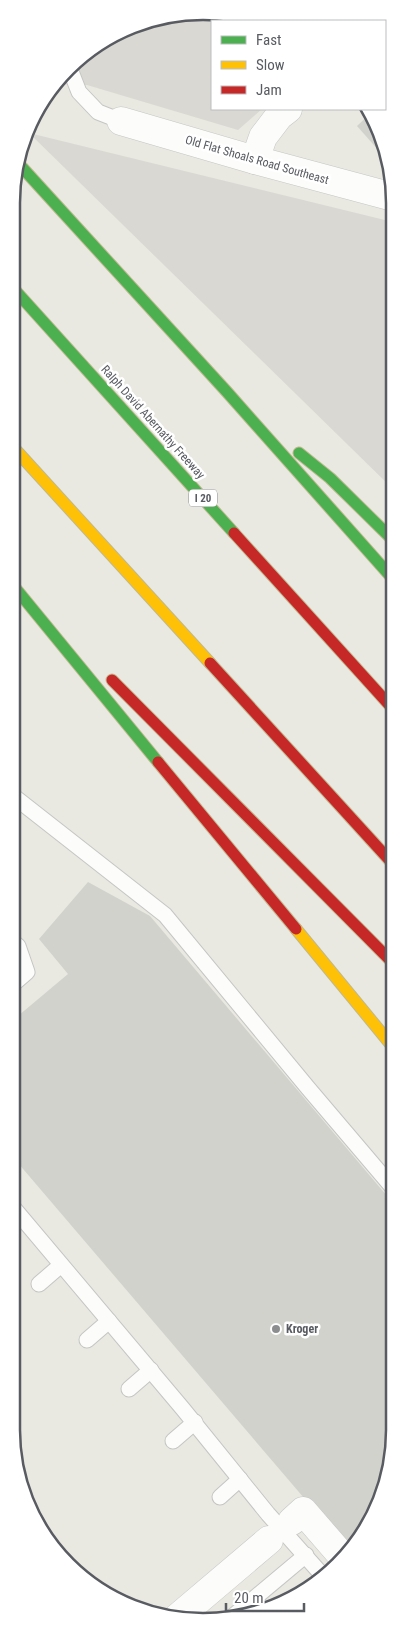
<svg xmlns="http://www.w3.org/2000/svg" width="406" height="1633" font-family="'Roboto Condensed',sans-serif">
	<rect width="100%" height="100%" fill="#e9e9e2"/>
	<!-- industrial -->
	<g fill="#d9d8d2">
		<polygon points="228,13 256,21 212,21 212,109 262,109 238,130 87,85 57,84 87,51 154,18"/>
		<polygon points="29,133 393,222 393,489"/>
	</g>
	<!-- building -->
	<g fill="#d2d2cd">
		<polygon points="371,113 375,118 388,161 357,126"/>
		<polygon points="88,882 150,916 393,1203 393,1455 370,1525 345,1546 12,1156 12,1021 68,974 39,939"/>
	</g>
	<g fill="none" stroke-linecap="round" stroke-linejoin="round">
		<!-- lane casing -->
		<g stroke="#c5c5c4" stroke-width="17">
			<g id="lane">
				<polyline points="70,69 79,92 98,112 121,121"/>
				<polyline points="12,795 165,915 308,1088 393,1188"/>
				<polyline points="12,985 27,972 18,946 12,941"/>
				<polyline points="12,1206 183,1409 268,1514 324,1577"/>
				<polyline points="39,1284 61,1265"/>
				<polyline points="87,1340 109,1321"/>
				<polyline points="129,1389 151,1370"/>
				<polyline points="173,1441 195,1422"/>
				<polyline points="220,1497 240,1479"/>
				<polyline points="232,1617 306,1555"/>
			</g>
		</g>
		<!-- street casing -->
		<g stroke="#c5c5c4" stroke-width="29">
			<g id="street">
				<polyline points="121,121 255,160 393,197"/>
				<polyline points="255,160 263,137 279,116 288,109"/>
				<polyline points="292,1521 303,1511 342,1556"/>
				<polyline points="177,1618 269,1540"/>
			</g>
		</g>
		<!-- fast casing -->
		<g stroke="#c0b990" stroke-width="13">
			<g id="fast">
				<polyline points="18,163 227,392 393,579"/>
				<polyline points="13,288 234,533"/>
				<polyline points="299,453 330,478 393,540"/>
				<polyline points="12,584 158,762"/>
			</g>
		</g>
		<!-- slow casing -->
		<g stroke="#c0b990" stroke-width="13">
			<g id="slow">
				<polyline points="13,447 210,663"/>
				<polyline points="296,929 393,1047"/>
			</g>
		</g>
		<!-- jam casing -->
		<g stroke="#c0b990" stroke-width="13">
			<g id="jam">
				<polyline points="234,533 393,709"/>
				<polyline points="210,663 393,864"/>
				<polyline points="112,680 393,963"/>
				<polyline points="158,762 296,929"/>
			</g>
		</g>
		<!-- lane -->
		<use href="#lane" stroke="#fcfcfb" stroke-width="15"/>
		<!-- street -->
		<use href="#street" stroke="#fcfcfb" stroke-width="28"/>
		<!-- fast -->
		<use href="#fast" stroke="#4caf50" stroke-width="11"/>
		<!-- slow -->
		<use href="#slow" stroke="#ffc107" stroke-width="11"/>
		<!-- jam -->
		<use href="#jam" stroke="#c62828" stroke-width="11"/>
	</g>
	<!-- markers -->
	<circle fill="#8b8d8e" stroke="#fff" stroke-width="2" cx="276" cy="1329" r="5"/>
	<g text-anchor="middle" stroke-width="5" stroke-linejoin="round" paint-order="stroke">
		<!-- shield labels -->
		<rect fill="#fff" stroke="#8a8c90" stroke-width="1" x="189" y="489.5" width="28" height="17" rx="4"/>
		<g font-size="11" font-weight="bold" fill="#585b61">
			<text x="203" y="502">I 20</text>
		</g>
		<!-- street labels -->
		<g font-size="12" fill="#585b61" stroke="#fff">
			<text transform="translate(257 160) rotate(16)" y="4">Old Flat Shoals Road Southeast</text>
			<text transform="translate(153 422) rotate(48)" y="4">Ralph David Abernathy Freeway</text>
		</g>
		<!-- poi labels -->
		<g font-size="12" font-weight="bold" fill="#585b61" stroke="#fff" text-anchor="start">
			<text x="286" y="1333">Kroger</text>
		</g>
	</g>
	<!-- crop -->
	<path d="M0 0H406V1633H0ZM203 20H203A183 183 0 0 1 386 203V1430A183 183 0 0 1 203 1613H203A183 183 0 0 1 20 1430V203A183 183 0 0 1 203 20Z" fill="#fff" fill-rule="evenodd"/>
	<path fill="none" stroke="#585b61" stroke-width="2.5" d="M203 20H203A183 183 0 0 1 386 203V1430A183 183 0 0 1 203 1613H203A183 183 0 0 1 20 1430V203A183 183 0 0 1 203 20Z"/>
	<!-- legend -->
	<rect x="211" y="20" width="175" height="90" fill="#ffffff" stroke="#bcbdc0"/>
	<rect x="221" y="36" width="25" height="8" fill="#4caf50" stroke="#bcbdc0"/>
	<text x="256" y="45" font-size="15" fill="#585b61">Fast</text>
	<rect x="221" y="61" width="25" height="8" fill="#ffc107" stroke="#bcbdc0"/>
	<text x="256" y="70" font-size="15" fill="#585b61">Slow</text>
	<rect x="221" y="86" width="25" height="8" fill="#c62828" stroke="#bcbdc0"/>
	<text x="256" y="95" font-size="15" fill="#585b61">Jam</text>
	<!-- scale -->
	<path d="M226 1603v8h78v-8" fill="none" stroke="#585b61" stroke-width="2.5"/>
	<text x="234" y="1603" font-size="15" fill="#585b61" stroke="#ffffff" stroke-width="4" paint-order="stroke">20 m</text>
</svg>
